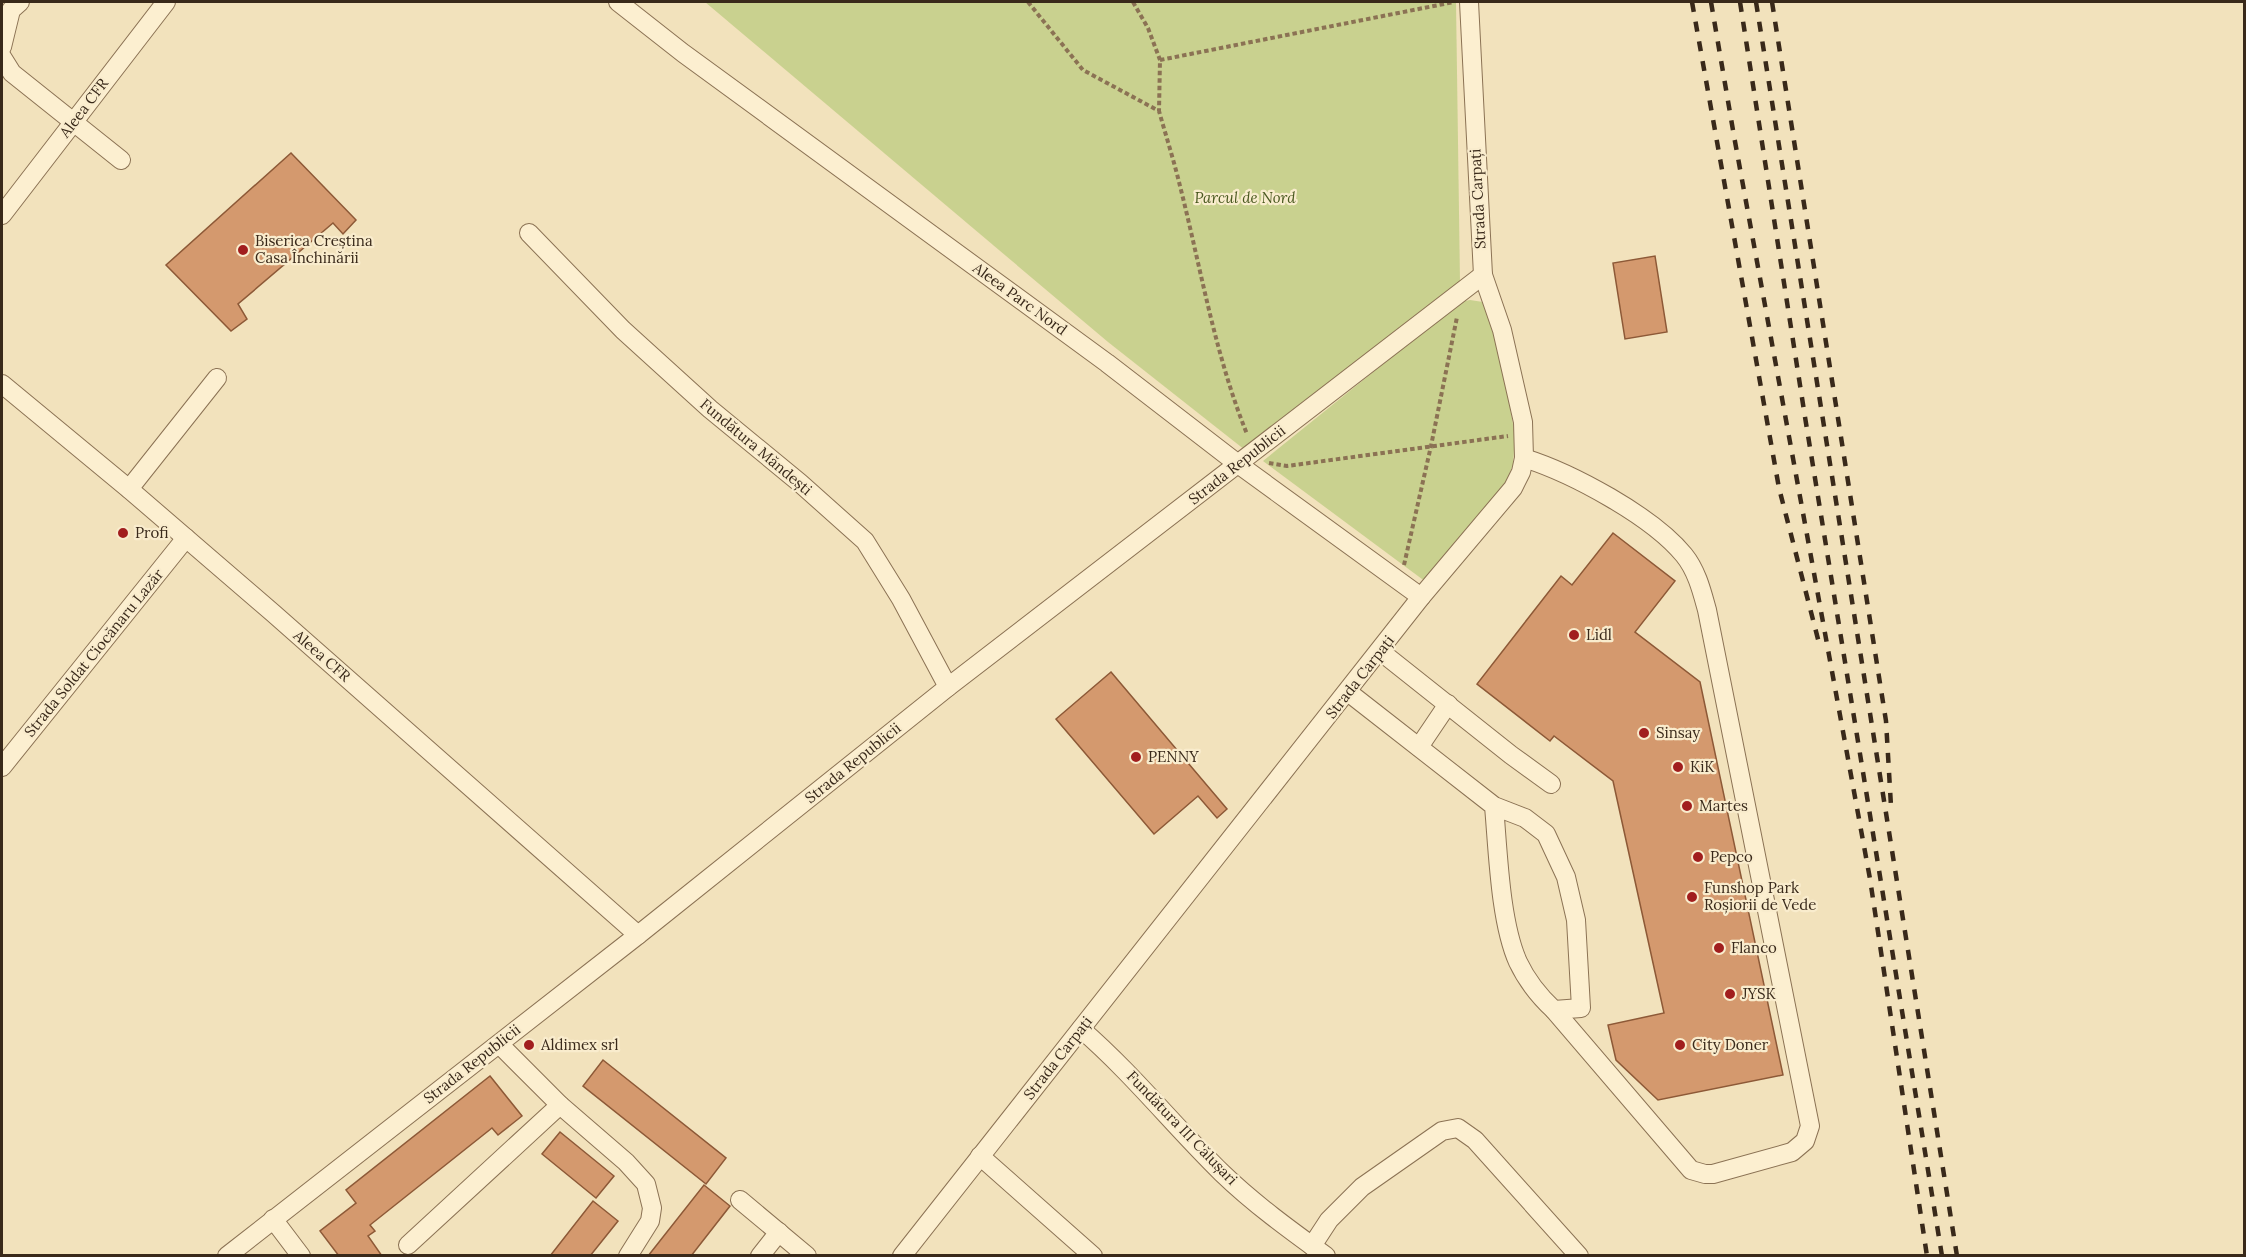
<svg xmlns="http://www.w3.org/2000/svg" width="2246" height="1257" font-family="Lora,serif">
	<rect width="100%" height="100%" fill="#f2e2bc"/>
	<!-- green -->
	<g fill="#c9d18f">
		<polygon points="705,2 1456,2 1460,282 1245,450 1108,342"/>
		<polygon points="1470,300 1483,302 1496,330 1515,435 1513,465 1503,489 1426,582 1263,461 1460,302"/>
	</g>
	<!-- building -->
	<g fill="#d4996e" stroke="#8d5937" stroke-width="1.5">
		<polygon points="291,153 356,220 343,234 333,223 238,304 247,319 231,331 166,265"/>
		<polygon points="1655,256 1667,332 1625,339 1613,263"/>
		<polygon points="1613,533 1675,581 1635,632 1700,682 1783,1075 1658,1100 1616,1060 1608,1025 1664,1013 1613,781 1554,736 1550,741 1477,684 1561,576 1572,585"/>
		<polygon points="1111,672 1227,809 1217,818 1198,796 1154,834 1056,719"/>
		<polygon points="603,1060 726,1158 706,1184 583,1086"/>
		<polygon points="490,1076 522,1116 498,1135 492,1128 370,1225 375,1231 368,1236 382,1256 339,1256 320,1231 356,1203 346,1190"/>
		<polygon points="560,1132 614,1176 596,1198 542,1154"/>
		<polygon points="704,1185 730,1206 691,1256 648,1256"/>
		<polygon points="593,1201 618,1221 590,1256 550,1256"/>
	</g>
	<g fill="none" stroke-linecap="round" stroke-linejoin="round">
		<!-- minor casing -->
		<g stroke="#8b7254" stroke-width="20">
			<g id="minor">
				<polyline points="618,2 683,53 1107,363 1238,464 1421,597"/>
				<polyline points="2,47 11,10 20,2"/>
				<polyline points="2,57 12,73 121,160"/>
				<polyline points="2,215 166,2"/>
				<polyline points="529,233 623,330 710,409 800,483 865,541 901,599 948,687"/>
				<polyline points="2,384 129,489 273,613 638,935"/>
				<path d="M 1524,458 C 1572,473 1652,516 1684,555 C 1697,571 1702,592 1707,610 L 1810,1126 L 1805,1141 L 1792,1152 L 1713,1174 L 1705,1174 L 1691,1170 L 1554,1010"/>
				<polyline points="129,489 217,378"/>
				<polyline points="1380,651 1511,755 1551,784"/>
				<path d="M 1348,692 L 1494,806 C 1498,851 1500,922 1518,962 C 1526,979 1540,997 1554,1010 L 1581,1008 L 1576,920 L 1566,877 L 1546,834 L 1525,818 L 1494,806"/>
				<polyline points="1419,747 1448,704"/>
				<polyline points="2,767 186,538"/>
				<path d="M 1081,1029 C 1132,1073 1174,1126 1222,1173 C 1253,1203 1290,1230 1326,1256"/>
				<polyline points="499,1044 560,1105 626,1162 646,1184 652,1208 650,1221 628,1256"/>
				<polyline points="980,1156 1093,1256"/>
				<polyline points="740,1200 807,1256"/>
				<polyline points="273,1219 301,1256"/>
				<polyline points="408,1245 560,1105"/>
				<polyline points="1312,1246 1329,1220 1362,1187 1442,1131 1458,1128 1475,1140 1579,1256"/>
				<polyline points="227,1256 638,935 948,687 1483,275"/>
				<polyline points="760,1256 779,1232"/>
				<polyline points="902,1256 1421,597 1513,488 1521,472 1524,458 1523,422 1502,330 1483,275 1469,2"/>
			</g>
		</g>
		<!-- path -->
		<g stroke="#8b7254" stroke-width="4" stroke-dasharray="4.5 3" stroke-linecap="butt">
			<path d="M 1028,2 L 1083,70 L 1159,111 C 1166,136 1174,161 1180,186 C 1201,269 1215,355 1247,434"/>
			<polyline points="1133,2 1148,28 1160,60 1159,111"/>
			<polyline points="1160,60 1454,2"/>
			<polyline points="1269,463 1287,466 1508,436"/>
			<polyline points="1404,565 1431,446 1457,317"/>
		</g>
		<!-- minor -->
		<use href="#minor" stroke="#fcefd0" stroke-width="18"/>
		<!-- rail -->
		<g stroke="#39291a" stroke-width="4.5" stroke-dasharray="10 10" stroke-linecap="butt">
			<polyline points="1692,2 1779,488 1819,643"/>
			<polyline points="1711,2 1734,136 1870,879 1927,1256"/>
			<polyline points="1740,2 1805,417 1942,1256"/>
			<polyline points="1756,2 1957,1256"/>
			<polyline points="1772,2 1886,721 1891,806"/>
		</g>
	</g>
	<!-- markers -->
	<g fill="#a11e1e" stroke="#f9eccd" stroke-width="2">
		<circle cx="243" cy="250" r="6"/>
		<circle cx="123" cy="533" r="6"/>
		<circle cx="1574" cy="635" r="6"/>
		<circle cx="1644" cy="733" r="6"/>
		<circle cx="1136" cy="757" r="6"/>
		<circle cx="1678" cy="767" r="6"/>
		<circle cx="1687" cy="806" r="6"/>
		<circle cx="1698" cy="857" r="6"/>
		<circle cx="1692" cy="897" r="6"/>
		<circle cx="1719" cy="948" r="6"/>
		<circle cx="1730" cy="994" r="6"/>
		<circle cx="529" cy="1045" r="6"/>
		<circle cx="1680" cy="1045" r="6"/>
	</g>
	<g text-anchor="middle" stroke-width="4.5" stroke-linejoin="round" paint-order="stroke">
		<!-- street labels -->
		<g font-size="15" fill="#39291a" stroke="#f9eccd">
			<text transform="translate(84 108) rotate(-53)" y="5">Aleea CFR</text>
			<text transform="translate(1478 199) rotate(-93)" y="5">Strada Carpați</text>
			<text transform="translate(1020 299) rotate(36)" y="5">Aleea Parc Nord</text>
			<text transform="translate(756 447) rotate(40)" y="5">Fundătura Măndești</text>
			<text transform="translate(1237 465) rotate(-38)" y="5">Strada Republicii</text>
			<text transform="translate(94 653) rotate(-51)" y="5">Strada Soldat Ciocănaru Lazăr</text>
			<text transform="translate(322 656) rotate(41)" y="5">Aleea CFR</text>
			<text transform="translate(1360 677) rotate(-52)" y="5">Strada Carpați</text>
			<text transform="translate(853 763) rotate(-39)" y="5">Strada Republicii</text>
			<text transform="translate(1058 1058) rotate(-52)" y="5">Strada Carpați</text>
			<text transform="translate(472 1064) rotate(-38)" y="5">Strada Republicii</text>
			<text transform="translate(1182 1128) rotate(46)" y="5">Fundătura III Călușari</text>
		</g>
		<!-- park labels -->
		<g font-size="15" font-style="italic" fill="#49581f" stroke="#f9eccd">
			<text x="1245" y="203">Parcul de Nord</text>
		</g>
		<!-- poi labels -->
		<g font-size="15" fill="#39291a" stroke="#f9eccd" text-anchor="start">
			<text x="255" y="246">Biserica Creștina<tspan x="255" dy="17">Casa Închinării</tspan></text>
			<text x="135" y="538">Profi</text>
			<text x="1586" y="640">Lidl</text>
			<text x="1656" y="738">Sinsay</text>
			<text x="1148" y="762">PENNY</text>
			<text x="1690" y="772">KiK</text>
			<text x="1699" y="811">Martes</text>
			<text x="1710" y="862">Pepco</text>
			<text x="1704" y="893">Funshop Park<tspan x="1704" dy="17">Roșiorii de Vede</tspan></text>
			<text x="1731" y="953">Flanco</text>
			<text x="1742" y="999">JYSK</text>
			<text x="541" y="1050">Aldimex srl</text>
			<text x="1692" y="1050">City Doner</text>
		</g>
	</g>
	<!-- border -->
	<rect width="2246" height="1257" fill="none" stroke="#39291a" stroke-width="6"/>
</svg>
